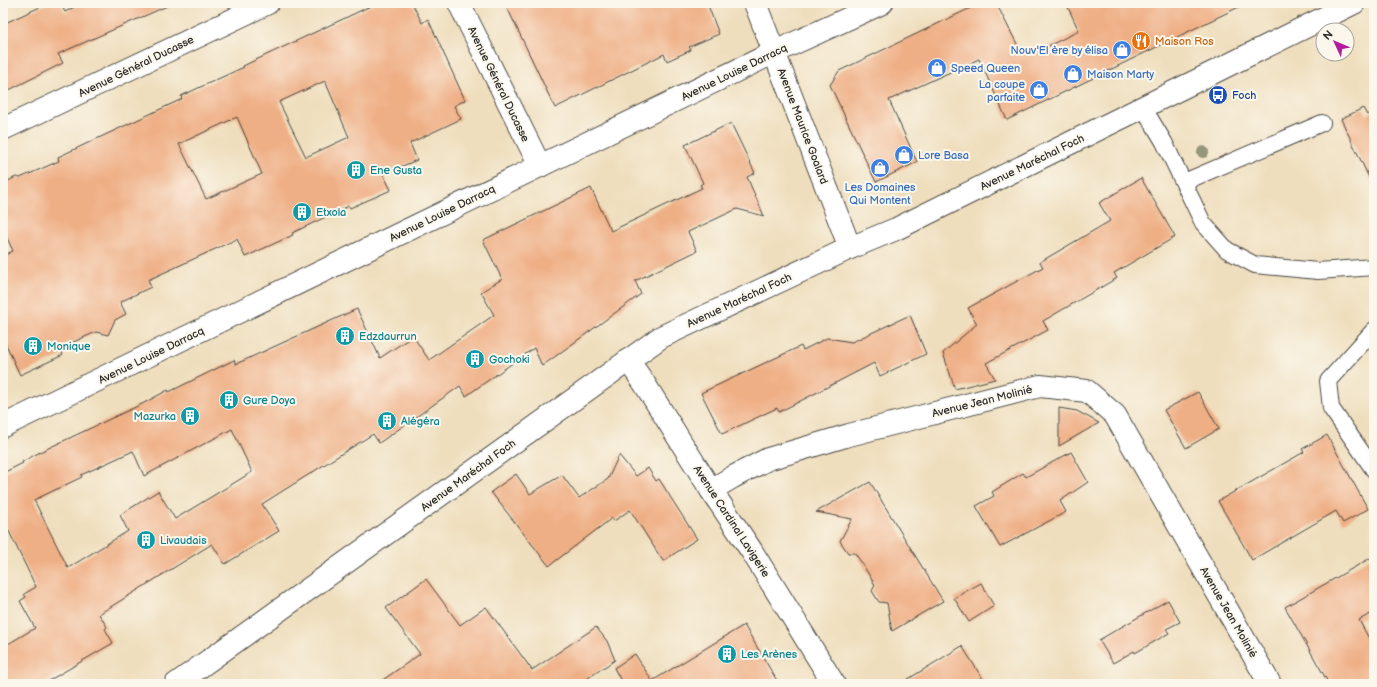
<svg xmlns="http://www.w3.org/2000/svg" width="1377" height="687" font-family="'Balsamiq Sans',sans-serif">
	<rect width="100%" height="100%" fill="#fbf7ec"/>
	<filter id="ink" filterUnits="userSpaceOnUse"><feTurbulence type="fractalNoise" baseFrequency=".025" numOctaves="2"/><feDisplacementMap in="SourceGraphic" scale="8" xChannelSelector="R" yChannelSelector="G"/><feConvolveMatrix kernelMatrix="1 2 1 2 8 2 1 2 1" color-interpolation-filters="sRGB"/></filter>
	<filter id="wash" filterUnits="userSpaceOnUse"><feTurbulence type="fractalNoise" baseFrequency=".012" numOctaves="4" result="noise"/><feDisplacementMap in="SourceGraphic" scale="16" xChannelSelector="R" yChannelSelector="G"/><feGaussianBlur stdDeviation="0.9" result="paint"/><feColorMatrix in="noise" values="0 0 0 0 0 0 0 0 0 0 0 0 0 0 0 0 0 1.4 0 .05"/><feComposite in="paint" operator="in"/></filter>
	<g filter="url(#wash)">
		<rect width="100%" height="100%" fill="#efdebd"/>
		<g id="blocks">
			<!-- building -->
			<g fill="#efaf85" fill-rule="evenodd">
				<polygon points="49,3 60,3 65,12 82,3 174,3 58,54 63,63 3,93 3,24"/>
				<path d="M 377,3 L 412,3 L 422,23 L 428,19 L 465,100 L 454,106 L 461,119 L 410,143 L 417,160 L 383,174 L 391,190 L 350,208 L 349,206 L 292,233 L 293,235 L 245,257 L 237,239 L 148,280 L 151,287 L 120,302 L 126,314 L 115,320 L 108,335 L 96,332 L 60,348 L 63,355 L 20,375 L 3,338 L 3,256 L 13,251 L 3,229 L 3,190 L 8,181 L 16,177 L 20,178 L 59,161 L 58,157 L 182,99 L 181,96 L 244,67 L 243,66 ZM 325,81 L 349,137 L 306,157 L 279,102 ZM 237,117 L 262,174 L 206,199 L 179,144 Z"/>
				<polygon points="505,3 707,3 719,34 689,47 691,50 667,61 664,54 555,108"/>
				<polygon points="981,3 996,3 1019,48 1040,50 1079,31 1066,3 1247,3 1007,120 979,59 889,100 917,162 876,182 830,85 839,71"/>
				<polygon points="1363,108 1367,115 1374,111 1374,188 1341,119"/>
				<path d="M 731,123 L 755,173 L 747,177 L 764,216 L 737,209 L 688,232 L 697,251 L 635,281 L 641,294 L 542,366 L 534,348 L 466,396 L 460,386 L 379,443 L 373,434 L 262,504 L 279,531 L 225,564 L 212,544 L 99,614 L 107,627 L 105,629 L 113,643 L 43,684 L 3,684 L 3,647 L 35,628 L 20,601 L 26,597 L 24,594 L 36,587 L 3,519 L 3,473 L 23,463 L 22,462 L 42,451 L 144,403 L 168,390 L 169,392 L 234,360 L 236,364 L 357,309 L 380,358 L 413,336 L 429,360 L 494,315 L 481,292 L 502,279 L 483,240 L 591,188 L 611,231 L 702,188 L 700,185 L 703,183 L 685,145 ZM 232,429 L 252,472 L 175,519 L 158,491 L 120,515 L 128,531 L 68,568 L 34,500 L 82,477 L 81,475 L 133,451 L 144,476 Z"/>
				<polygon points="1141,178 1175,237 1114,273 1117,278 1043,321 1048,330 986,363 995,379 955,389 943,353 977,324 968,308 1043,267 1040,262 1110,221 1099,203"/>
				<polygon points="910,315 926,354 880,376 874,363 779,412 777,408 722,434 701,393 801,346 803,350 827,338 852,342"/>
				<polygon points="1198,392 1219,429 1186,448 1164,410"/>
				<polygon points="1059,408 1077,411 1099,423 1059,446"/>
				<polygon points="1327,435 1368,509 1343,523 1336,511 1252,560 1218,501 1304,452 1302,449"/>
				<polygon points="1071,452 1088,482 1060,501 1066,512 1000,547 976,506 994,496 992,492 1023,473 1026,477"/>
				<polygon points="619,455 636,476 648,468 656,481 659,479 697,539 663,561 630,510 614,521 612,518 549,566 491,492 516,474 530,494 562,475 579,498 608,479"/>
				<polygon points="870,482 943,601 892,631 887,603 879,602 872,591 875,585 863,565 855,553 848,553 840,541 852,519 816,512"/>
				<polygon points="1374,556 1374,612 1359,620 1374,648 1374,684 1329,684 1285,607"/>
				<polygon points="426,579 460,625 486,607 532,670 596,627 607,641 615,660 579,684 377,684 420,654 386,608"/>
				<polygon points="981,583 994,606 969,622 954,598"/>
				<polygon points="1168,600 1180,622 1166,629 1169,633 1135,653 1134,651 1113,663 1099,640"/>
				<polygon points="744,625 779,684 623,684 614,668 635,654 652,681"/>
				<polygon points="962,646 986,684 900,684"/>
			</g>
		</g>
	</g>
	<g filter="url(#ink)">
		<use href="#blocks" fill-opacity="0" stroke="#484641" stroke-width="1"/>
		<g fill="none" stroke-linecap="round" stroke-linejoin="round">
			<!-- service casing -->
			<g stroke="#484641" stroke-width="18">
				<g id="service">
					<polyline points="1143,107 1164,142 1203,223 1227,250 1255,265 1318,271 1374,267"/>
					<polyline points="1184,182 1322,123"/>
					<polyline points="1374,330 1328,381 1331,408 1374,470"/>
				</g>
			</g>
			<!-- minor casing -->
			<g stroke="#484641" stroke-width="24">
				<g id="minor">
					<polyline points="459,3 540,166"/>
					<polyline points="755,3 850,248"/>
					<polyline points="3,129 268,3"/>
					<polyline points="628,360 644,383 711,490 751,550 834,684"/>
					<polyline points="3,426 775,52 882,3"/>
					<polyline points="711,490 733,477 768,459 849,435 1040,386 1087,391 1115,415 1270,684"/>
					<polyline points="176,684 661,337 850,248 896,229 1354,3"/>
				</g>
			</g>
			<!-- service -->
			<use href="#service" stroke="#fff" stroke-width="16"/>
			<!-- minor -->
			<use href="#minor" stroke="#fff" stroke-width="22"/>
		</g>
		<!-- trees -->
		<circle fill="#96967a" cx="1203" cy="152" r="6"/>
	</g>
	<!-- icons -->
	<defs>
		<g id="restaurant-disc" transform="scale(1)"><circle r="9.5" fill="#e8710a" stroke="#fbf7ec"/><path d="M-5-6h1v4h1v-4h1v4h1v-4h1v5L-1.5 .5V6h-2V.5L-5-1ZM5-6V6H3V1.5H1.5Q1.5-4 5-6Z" fill="#fff"/></g>
		<g id="shop-disc" transform="scale(1)"><circle r="9.5" fill="#3f7fe0" stroke="#fbf7ec"/><path d="M-5-2.5h2.3a2.7 3.5 0 0 1 5.4 0H5L5.5 6h-11ZM-1.5-2.5h3a1.5 2.3 0 0 0-3 0Z" fill="#fff"/></g>
		<g id="bus-disc" transform="scale(1)"><circle r="9.5" fill="#1a4fb4" stroke="#fbf7ec"/><path d="M-5-6H5V4H4V6H2V4H-2V6H-4V4H-5ZM-3.5-4V0h7V-4ZM-3.5 1.2v1.5H-2V1.2ZM2 1.2v1.5H3.5V1.2Z" fill="#fff"/></g>
		<g id="building-disc" transform="scale(1)"><circle r="9.5" fill="#0f9aa8" stroke="#fbf7ec"/><path d="M-4-6H4V6H1V3H-1V6H-4ZM-2.5-4.3h1.7v1.8h-1.7ZM.8-4.3h1.7v1.8H.8ZM-2.5-1h1.7V.8h-1.7ZM.8-1h1.7V.8H.8Z" fill="#fff"/></g>
	</defs>
	<g fill-rule="evenodd">
		<use href="#restaurant-disc" x="1141" y="41"/>
		<use href="#shop-disc" x="1122" y="50"/>
		<use href="#shop-disc" x="937" y="68"/>
		<use href="#shop-disc" x="1073" y="74"/>
		<use href="#shop-disc" x="1039" y="90"/>
		<use href="#bus-disc" x="1218" y="95"/>
		<use href="#shop-disc" x="904" y="155"/>
		<use href="#shop-disc" x="880" y="168"/>
		<use href="#building-disc" x="356" y="170"/>
		<use href="#building-disc" x="302" y="212"/>
		<use href="#building-disc" x="345" y="336"/>
		<use href="#building-disc" x="33" y="346"/>
		<use href="#building-disc" x="475" y="359"/>
		<use href="#building-disc" x="229" y="400"/>
		<use href="#building-disc" x="190" y="416"/>
		<use href="#building-disc" x="387" y="421"/>
		<use href="#building-disc" x="146" y="540"/>
		<use href="#building-disc" x="727" y="654"/>
	</g>
	<g text-anchor="middle" stroke-width="4" stroke-linejoin="round" paint-order="stroke">
		<!-- food labels -->
		<g font-size="11" fill="#c56008" stroke="#fbf7ec" text-anchor="start">
			<text x="1155" y="45">Maison Ros</text>
		</g>
		<!-- shop labels -->
		<g font-size="11" fill="#366cbe" stroke="#fbf7ec" text-anchor="start">
			<text x="1108" y="54" text-anchor="end">Nouv'El ère by élisa</text>
			<text x="951" y="72">Speed Queen</text>
			<text x="1087" y="78">Maison Marty</text>
			<text x="1025" y="88" text-anchor="end">La coupe<tspan x="1025" dy="13">parfaite</tspan></text>
			<text x="918" y="159">Lore Basa</text>
			<text x="880" y="191" text-anchor="middle">Les Domaines<tspan x="880" dy="13">Qui Montent</tspan></text>
		</g>
		<!-- street labels -->
		<g font-size="11" fill="#2b2b2b" stroke="#fbf7ec">
			<text transform="translate(136 66) rotate(-26)" y="4">Avenue Général Ducasse</text>
			<text transform="translate(734 72) rotate(-26)" y="4">Avenue Louise Darracq</text>
			<text transform="translate(499 84) rotate(64)" y="4">Avenue Général Ducasse</text>
			<text transform="translate(803 126) rotate(69)" y="4">Avenue Maurice Goalard</text>
			<text transform="translate(1032 162) rotate(-26)" y="4">Avenue Maréchal Foch</text>
			<text transform="translate(442 213) rotate(-26)" y="4">Avenue Louise Darracq</text>
			<text transform="translate(739 300) rotate(-25)" y="4">Avenue Maréchal Foch</text>
			<text transform="translate(151 355) rotate(-26)" y="4">Avenue Louise Darracq</text>
			<text transform="translate(982 401) rotate(-14)" y="4">Avenue Jean Molinié</text>
			<text transform="translate(468 475) rotate(-36)" y="4">Avenue Maréchal Foch</text>
			<text transform="translate(732 521) rotate(57)" y="4">Avenue Cardinal Lavigerie</text>
			<text transform="translate(1229 612) rotate(60)" y="4">Avenue Jean Molinié</text>
		</g>
		<!-- transit labels -->
		<g font-size="11" fill="#164399" stroke="#fbf7ec" text-anchor="start">
			<text x="1232" y="99">Foch</text>
		</g>
		<!-- culture labels -->
		<g font-size="11" fill="#0d838f" stroke="#fbf7ec" text-anchor="start">
			<text x="370" y="174">Ene Gusta</text>
			<text x="316" y="216">Etxola</text>
			<text x="359" y="340">Edzdaurrun</text>
			<text x="47" y="350">Monique</text>
			<text x="489" y="363">Gochoki</text>
			<text x="243" y="404">Gure Doya</text>
			<text x="176" y="420" text-anchor="end">Mazurka</text>
			<text x="401" y="425">Alégéra</text>
			<text x="160" y="544">Livaudais</text>
			<text x="741" y="658">Les Arènes</text>
		</g>
	</g>
	<!-- margin -->
	<rect width="1377" height="687" fill="none" stroke="#fbf7ec" stroke-width="16"/>
	<!-- north arrow -->
	<g transform="translate(1335 42) rotate(314)"><circle r="19" fill="#fbf7ec" stroke="#a8a59f"/>
	<path d="M0-3L7 15L0 10L-7 15Z" fill="#b5179e"/>
	<text y="-6" font-size="11" font-weight="bold" text-anchor="middle" fill="#2b2b2b">N</text>
	</g>
</svg>
